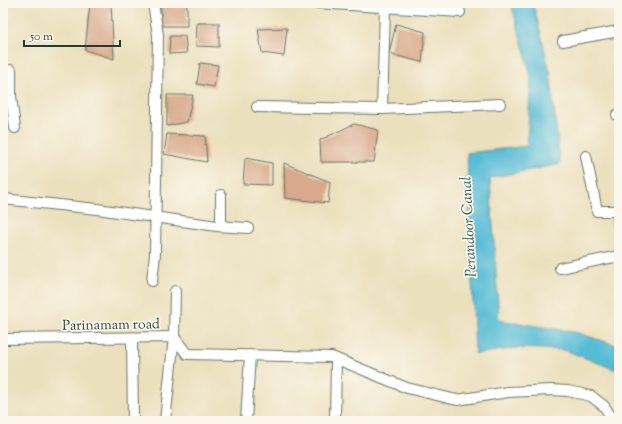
<svg xmlns="http://www.w3.org/2000/svg" width="622" height="424" font-family="'Sorts Mill Goudy',serif">
	<rect width="100%" height="100%" fill="#fbf7ec"/>
	<filter id="ink" filterUnits="userSpaceOnUse"><feTurbulence type="fractalNoise" baseFrequency=".025" numOctaves="2"/><feDisplacementMap in="SourceGraphic" scale="8" xChannelSelector="R" yChannelSelector="G"/><feConvolveMatrix kernelMatrix="1 2 1 2 8 2 1 2 1" color-interpolation-filters="sRGB"/></filter>
	<filter id="wash" filterUnits="userSpaceOnUse"><feTurbulence type="fractalNoise" baseFrequency=".012" numOctaves="4" result="noise"/><feDisplacementMap in="SourceGraphic" scale="16" xChannelSelector="R" yChannelSelector="G"/><feGaussianBlur stdDeviation="0.9" result="paint"/><feColorMatrix in="noise" values="0 0 0 0 0 0 0 0 0 0 0 0 0 0 0 0 0 1.4 0 .05"/><feComposite in="paint" operator="in"/></filter>
	<g filter="url(#wash)">
		<rect width="100%" height="100%" fill="#ebe0be"/>
		<!-- water -->
		<polygon fill="#57bcd5" stroke="#3b7c84" points="511,3 533,3 550,72 560,164 490,178 499,320 575,332 619,346 619,371 565,350 517,348 475,354 467,153 527,146 531,76"/>
		<g id="blocks">
			<!-- building -->
			<g fill="#d8a98c">
				<polygon points="90,3 111,3 114,59 85,50"/>
				<polygon points="161,3 187,4 187,26 161,26"/>
				<polygon points="197,23 219,23 219,47 196,46"/>
				<polygon points="396,24 425,32 422,62 389,54"/>
				<polygon points="287,28 284,56 262,53 258,29"/>
				<polygon points="170,36 185,36 187,53 169,54"/>
				<polygon points="200,63 218,65 214,87 197,84"/>
				<polygon points="167,95 193,95 187,122 167,126"/>
				<polygon points="354,124 378,130 374,162 321,162 320,140"/>
				<polygon points="167,134 205,136 207,162 164,154"/>
				<polygon points="245,158 272,163 272,185 243,184"/>
				<polygon points="284,163 330,182 328,203 285,198"/>
			</g>
		</g>
	</g>
	<g filter="url(#ink)">
		<use href="#blocks" fill-opacity="0" stroke="#667664" stroke-width="1"/>
		<g fill="none" stroke-linecap="round" stroke-linejoin="round">
			<!-- street casing -->
			<g stroke="#667664" stroke-width="12">
				<g id="street">
					<polyline points="317,3 460,12"/>
					<polyline points="563,41 619,31"/>
					<polyline points="11,70 11,96 15,128"/>
					<polyline points="257,107 382,109 500,104"/>
					<polyline points="382,109 385,8"/>
					<polyline points="617,115 619,115"/>
					<polyline points="586,156 597,211 617,211 619,228"/>
					<polyline points="3,199 97,209 217,226 248,228"/>
					<polyline points="221,226 221,195"/>
					<polyline points="560,268 619,256"/>
					<polyline points="152,281 155,254 158,35 153,3"/>
					<polyline points="132,338 133,421"/>
					<polyline points="3,339 174,337 187,354 332,357 407,388 457,400 508,392 551,390 568,391 591,396 604,406 614,421"/>
					<polyline points="165,421 174,337 175,291"/>
					<polyline points="246,421 250,355"/>
					<polyline points="335,421 336,359"/>
				</g>
			</g>
			<!-- street -->
			<use href="#street" stroke="#fff" stroke-width="10"/>
		</g>
	</g>
	<g text-anchor="middle" stroke-width="3.5" stroke-linejoin="round" paint-order="stroke">
		<!-- street labels -->
		<g font-size="14" fill="#1f3d34" stroke="#fbf7ec">
			<text transform="translate(111 324) rotate(-1)" y="5">Parinamam road</text>
		</g>
		<!-- water labels -->
		<g font-size="15" font-style="italic" fill="#2d5d5c" stroke="#fbf7ec">
			<text transform="translate(468 227) rotate(-93)" y="5">Perandoor Canal</text>
		</g>
	</g>
	<!-- margin -->
	<rect width="622" height="424" fill="none" stroke="#fbf7ec" stroke-width="16"/>
	<!-- scale -->
	<path d="M24 40v6h96v-6" fill="none" stroke="#1f3d34" stroke-width="2"/>
	<text x="30" y="40" font-size="12" fill="#1f3d34" stroke="#fbf7ec" stroke-width="3" paint-order="stroke">50 m</text>
</svg>
